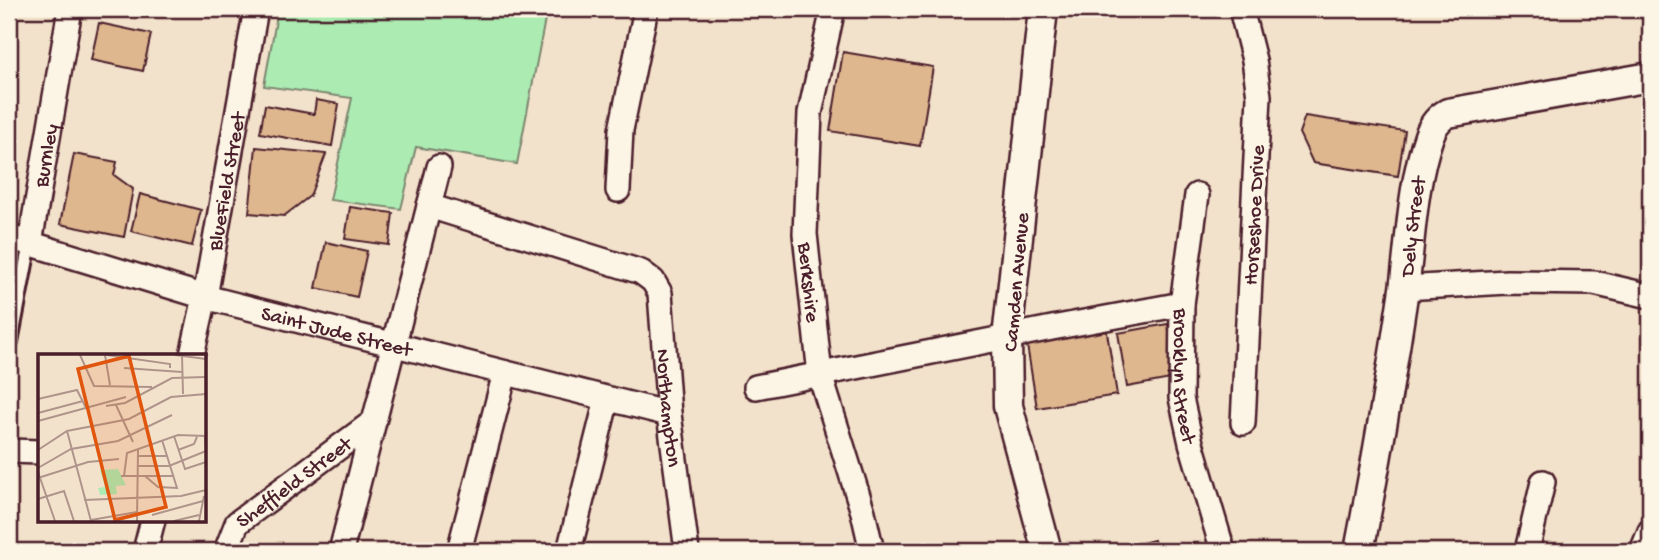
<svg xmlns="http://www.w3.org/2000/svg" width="1659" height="560" font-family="'Gochi Hand',sans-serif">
	<rect width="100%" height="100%" fill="#f3e2cb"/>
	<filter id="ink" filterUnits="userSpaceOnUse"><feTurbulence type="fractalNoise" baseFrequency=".0143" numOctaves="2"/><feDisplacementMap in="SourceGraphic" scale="14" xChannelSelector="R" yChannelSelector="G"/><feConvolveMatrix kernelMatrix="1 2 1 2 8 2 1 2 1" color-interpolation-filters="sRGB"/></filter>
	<g filter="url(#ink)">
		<!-- green -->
		<polygon fill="#acecb3" stroke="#7b866f" stroke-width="2" points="278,9 547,9 517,164 416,147 401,209 330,200 352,98 264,86"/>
		<!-- building -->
		<g fill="#deb78f" stroke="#4a1f2b" stroke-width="2">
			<polygon points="100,9 138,9 138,12"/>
			<polygon points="1463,9 1519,9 1519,16 1462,12"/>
			<polygon points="99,23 151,34 143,71 91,60"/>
			<polygon points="843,52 933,67 920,146 830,131"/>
			<polygon points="316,100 339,104 332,146 260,133 265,105 314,114"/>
			<polygon points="1305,116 1405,131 1398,176 1313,163 1299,133"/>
			<polygon points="256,147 326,154 310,196 284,216 249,213"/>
			<polygon points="74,154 117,162 114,175 133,189 124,237 60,224"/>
			<polygon points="140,194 201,210 192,246 131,231"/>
			<polygon points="350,207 393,213 389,245 345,239"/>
			<polygon points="326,242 367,251 357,297 316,288"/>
			<polygon points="1168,324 1176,378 1127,387 1118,333"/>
			<polygon points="1106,326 1117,395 1037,408 1026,339"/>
			<polygon points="1154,540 1157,551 1109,551"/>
		</g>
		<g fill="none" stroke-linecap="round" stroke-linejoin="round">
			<!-- service casing -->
			<g stroke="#4a1f2b" stroke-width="18">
				<polyline id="service" points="11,342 30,243"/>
			</g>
			<!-- minor casing -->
			<g stroke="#4a1f2b" stroke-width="28">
				<g id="minor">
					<path id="s1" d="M 833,9 L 810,113 L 805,234 L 820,375 L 863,512 L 872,551"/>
					<polyline points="1241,9 1254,60 1259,96 1243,423"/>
					<polyline points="618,190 621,130 646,9"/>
					<path id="s2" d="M 1197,195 L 1182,304 L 1181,398 L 1191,443 L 1223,551"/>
					<path id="s3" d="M 429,206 L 641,272 L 653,281 L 660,293 L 669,414 L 687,551"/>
					<path id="s4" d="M 9,237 L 205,297 L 669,414"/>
					<path id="s5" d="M 30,243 L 70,9"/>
					<polyline points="1404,288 1507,282 1594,283 1650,296"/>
					<path id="s6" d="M 192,355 L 205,297 L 256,9"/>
					<polyline points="756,387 1052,328 1182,304"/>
					<polyline points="9,451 40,452"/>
					<polyline points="145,551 153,520"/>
					<path id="s7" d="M 226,551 L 237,523 L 373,422"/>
					<polyline points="341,551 439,167"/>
					<polyline points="459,551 505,373"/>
					<polyline points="569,551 607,399"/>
					<polyline points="1527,551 1543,482"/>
					<polyline points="1642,551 1650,531"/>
				</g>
			</g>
			<!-- tertiary casing -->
			<g stroke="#4a1f2b" stroke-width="33">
				<g id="tertiary">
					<polyline points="1043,9 1007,338 1008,406 1047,551"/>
					<path id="s8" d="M 1359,551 C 1376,464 1391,377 1404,289 C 1411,238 1412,185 1429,136 C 1433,125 1438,118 1448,113 L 1650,77"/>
				</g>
			</g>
			<!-- service -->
			<use href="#service" stroke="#fcf5e5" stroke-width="12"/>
			<!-- minor -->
			<use href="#minor" stroke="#fcf5e5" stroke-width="23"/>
			<!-- tertiary -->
			<use href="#tertiary" stroke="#fcf5e5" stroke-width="28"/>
		</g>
	</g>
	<g text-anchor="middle" stroke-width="7" stroke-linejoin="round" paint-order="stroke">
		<!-- street labels -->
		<g font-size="21" fill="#4a1f2b" stroke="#fcf5e5">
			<text dy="7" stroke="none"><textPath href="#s5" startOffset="89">Burnley</textPath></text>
			<text dy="7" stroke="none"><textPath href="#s6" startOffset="177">BlueField Street</textPath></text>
			<text transform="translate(1253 215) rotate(-87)" y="7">Horseshoe Drive</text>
			<text dy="7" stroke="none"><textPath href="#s8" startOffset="329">Dely Street</textPath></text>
			<text transform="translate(1015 282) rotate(-85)" y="7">Camden Avenue</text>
			<text dy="7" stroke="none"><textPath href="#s1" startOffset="276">Berkshire</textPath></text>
			<text dy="7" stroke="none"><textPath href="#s4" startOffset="341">Saint Jude Street</textPath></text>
			<text dy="7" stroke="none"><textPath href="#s2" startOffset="182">Brooklyn Street</textPath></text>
			<text dy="7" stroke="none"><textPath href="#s3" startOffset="366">Northampton</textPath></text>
			<text dy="7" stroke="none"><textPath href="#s7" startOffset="100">Sheffield Street</textPath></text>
		</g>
	</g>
	<!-- overview -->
	<g transform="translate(38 354)">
		<rect width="168" height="168" fill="#f3e2cb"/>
		<path d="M 80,115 L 88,131 L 78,132 L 79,140 L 62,141 L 60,134 L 67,133 L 62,116 Z" fill="#acecb3"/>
		<path fill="none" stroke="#af948b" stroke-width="2" d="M 42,1 L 56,32 L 114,33M 67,1 L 72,31M 69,1 L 132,10 L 132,14M 137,1 L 168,5M 144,1 L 145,40M 86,14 L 144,18M 0,45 L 39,36 L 48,54M 78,51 L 95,88M 68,52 L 87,49 L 134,24 L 168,23M 0,59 L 45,47M 0,67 L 88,43M 29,77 L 53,167M 136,82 L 147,115 L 168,108M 0,96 L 29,77 L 91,65 L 133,43 L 168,40M 140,96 L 156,90 L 159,83M 100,102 L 128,102M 100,112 L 131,112 L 168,97M 0,114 L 33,95 L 80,87 L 134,61M 0,118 L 17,167M 83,122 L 135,122M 86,122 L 89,99 L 140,81 L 167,82 L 168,98M 107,122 L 120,133 L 139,134 L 124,86M 0,124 L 50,108 L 81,105M 0,145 L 26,137 L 36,167M 46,146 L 143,142 L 168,136M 114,161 L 165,147M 53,166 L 99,158M 99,167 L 100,96M 136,167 L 161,161M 161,167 L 166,142"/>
		<path fill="#e0560e" fill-opacity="0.15" stroke="#e0560e" stroke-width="3.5" d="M 91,2 L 128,153 L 77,166 L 40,15 Z"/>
		<rect width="168" height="168" fill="none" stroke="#4a1f2b" stroke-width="3.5"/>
	</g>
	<!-- margin -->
	<rect width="1659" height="560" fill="none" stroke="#fcf5e5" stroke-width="35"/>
	<rect x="18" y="18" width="1624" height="525" fill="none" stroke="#4a1f2b" stroke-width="2.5" filter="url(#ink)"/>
</svg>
